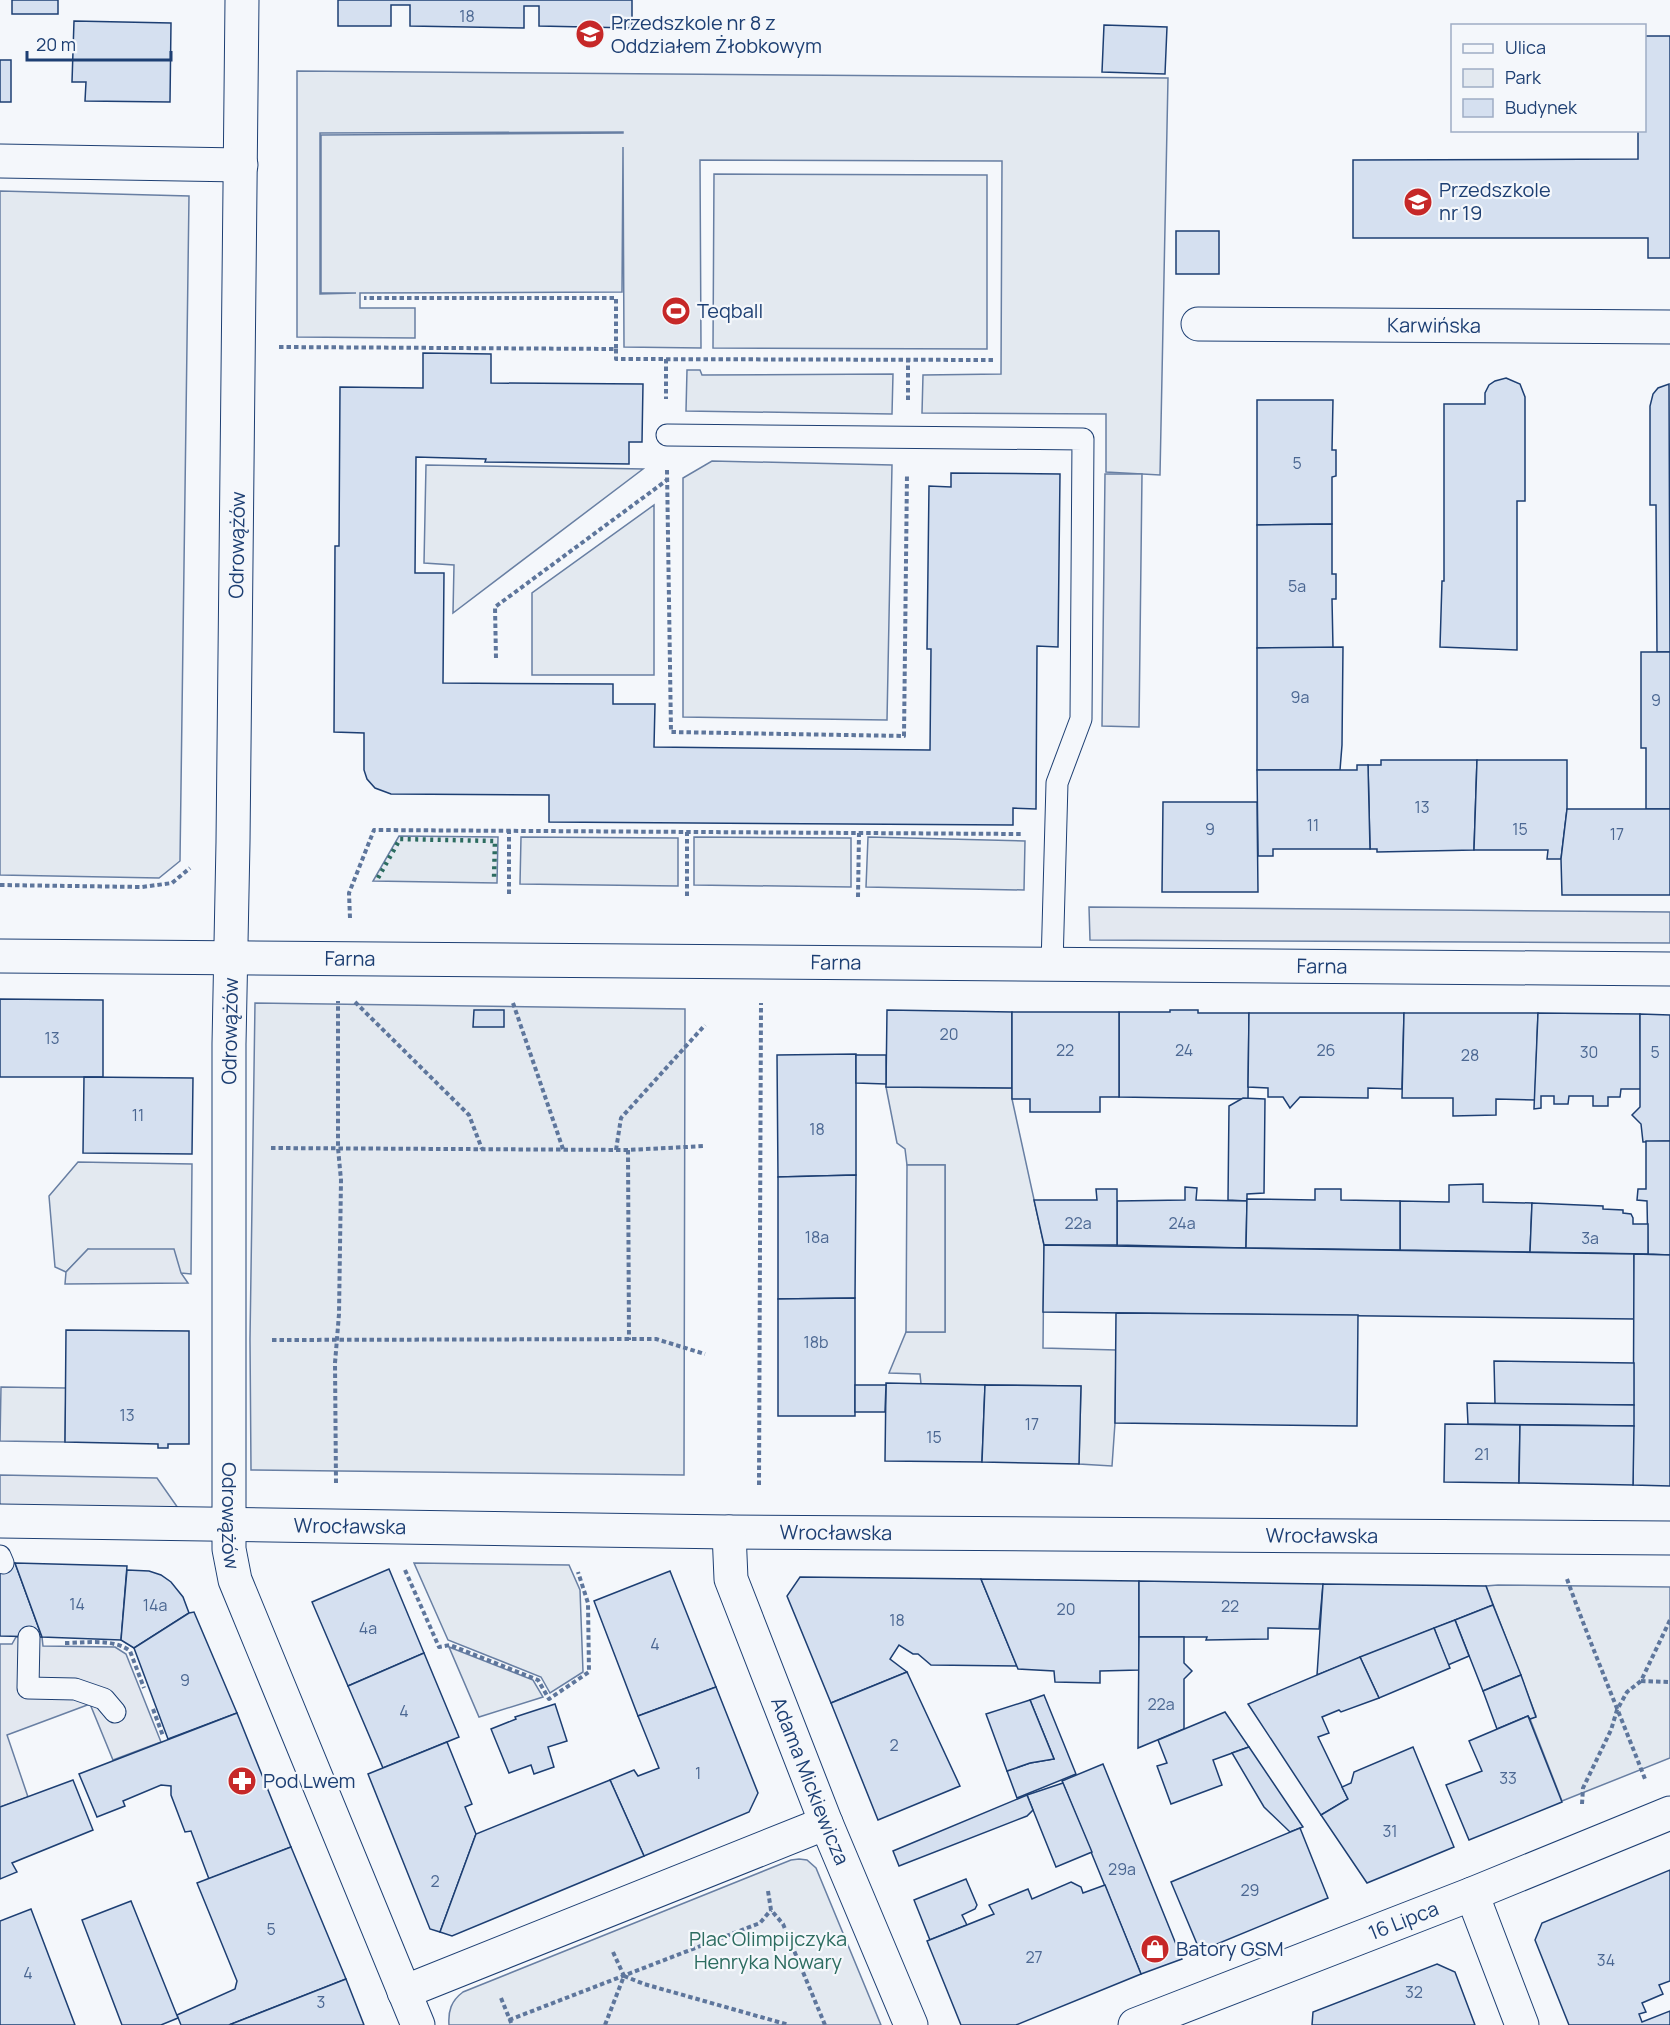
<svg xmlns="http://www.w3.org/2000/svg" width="1670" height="2025" font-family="Manrope,sans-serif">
	<rect width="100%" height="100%" fill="#f4f7fb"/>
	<!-- green -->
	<g fill="#e3e9f0" stroke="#687fa3" stroke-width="1.5" fill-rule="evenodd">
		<path d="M 297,71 L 1168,78 L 1160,475 L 1106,472 L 1106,414 L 922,413 L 923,375 L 1001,374 L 1002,161 L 700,160 L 701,348 L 624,347 L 623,147 L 622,292 L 360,293 L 360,308 L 415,308 L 415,338 L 297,337 ZM 320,133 L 623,132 L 623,133 L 321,135 L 321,293 L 356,293 L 320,294 Z"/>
		<polygon points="714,174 987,175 987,349 713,348"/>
		<polygon points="0,191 189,196 180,861 159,878 0,875"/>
		<polygon points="687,370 700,370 702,375 893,374 892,414 686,411"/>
		<polygon points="712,461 892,465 887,720 683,717 683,478"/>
		<polygon points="426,465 643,469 453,613 454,565 424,563"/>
		<polygon points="654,505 654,675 532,675 532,593"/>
		<polygon points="399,836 498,837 497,883 373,881"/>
		<polygon points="521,837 678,838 678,886 520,884"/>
		<polygon points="694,837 851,838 851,887 694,885"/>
		<polygon points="868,837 1025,841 1024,890 866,887"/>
		<polygon points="255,1003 685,1009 684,1475 251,1470 250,1339"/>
		<polygon points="886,1087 1012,1088 1012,1099 1044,1245 1043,1348 1116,1350 1115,1423 1112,1466 1079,1464 1081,1386 921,1384 920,1374 889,1373 906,1332 945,1332 945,1165 907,1165 905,1149 897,1143"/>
		<polygon points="78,1162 192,1164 191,1274 181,1273 88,1249 66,1272 55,1267 49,1196"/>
		<polygon points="1,1387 66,1388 65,1442 0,1441"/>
		<polygon points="414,1563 569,1565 580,1590 583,1672 550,1693 541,1677 448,1640"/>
		<polygon points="1498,1585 1670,1587 1670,1758 1562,1801 1530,1719 1536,1716 1486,1586"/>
		<polygon points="449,1647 533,1680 543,1697 479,1717"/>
		<path d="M 799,1859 L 807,1860 L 816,1868 L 881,2025 L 449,2025 C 448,2011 451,2001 463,1992 L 791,1860 Z"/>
	</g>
	<!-- parking -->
	<g fill="#e3e8f0" stroke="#687fa3" stroke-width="1.5">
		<polygon points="1105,474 1142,474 1139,727 1102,726"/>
		<polygon points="1089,907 1670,912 1670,943 1090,940"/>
		<polygon points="907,1165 945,1165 945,1332 906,1332"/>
		<polygon points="88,1249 174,1249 181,1273 188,1283 65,1284 66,1272"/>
		<polygon points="0,1475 157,1478 178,1508 0,1508"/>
		<polygon points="16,1637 42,1637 43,1646 115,1647 126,1654 161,1742 113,1760 90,1704 7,1735 28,1797 0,1807 0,1644 12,1644"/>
	</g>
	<!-- building -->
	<g fill="#d5e0f0" stroke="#1d3f73" stroke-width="1.5">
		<rect x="12" y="0" width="46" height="14"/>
		<polygon points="338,0 632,0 632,28 539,26 539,6 524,6 524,28 410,26 410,5 391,5 391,26 338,26"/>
		<polygon points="74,21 171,23 170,102 85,101 86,82 72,82"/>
		<polygon points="1104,25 1167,27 1165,74 1102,72"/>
		<polygon points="1644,36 1670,36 1670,258 1648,258 1648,238 1353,238 1353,160 1638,159 1638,130 1644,130"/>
		<rect x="0" y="60" width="11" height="42"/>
		<rect x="1176" y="231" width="43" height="43"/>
		<polygon points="423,353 491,354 491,383 643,384 642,442 629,442 629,464 485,462 486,459 416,457 415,573 444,573 443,683 613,684 613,704 655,704 654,747 930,750 931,649 927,649 929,486 951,487 951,473 1060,474 1058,647 1037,646 1036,809 1013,808 1013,825 549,822 549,795 391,794 375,788 367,779 364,770 364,733 334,732 335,546 339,546 340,387 423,388"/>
		<polygon points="1506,378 1520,384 1525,397 1525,501 1517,501 1517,650 1440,647 1442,581 1444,581 1444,404 1485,404 1485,393 1489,385 1495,381"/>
		<polygon points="1669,384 1670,652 1657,652 1656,505 1650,505 1650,406 1653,394 1658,388"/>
		<polygon points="1257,400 1333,400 1332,450 1336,450 1336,476 1332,477 1332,524 1257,525"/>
		<polygon points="1332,524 1332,574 1336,574 1336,599 1332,599 1333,648 1257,648 1257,525"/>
		<polygon points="1343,647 1342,745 1340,770 1257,770 1257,648"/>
		<polygon points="1641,652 1670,652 1670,809 1646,809 1646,748 1641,748"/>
		<polygon points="1381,760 1477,760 1474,850 1377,852 1377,849 1370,849 1368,765 1381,765"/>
		<polygon points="1477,760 1567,760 1567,809 1561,859 1547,859 1548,850 1474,850"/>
		<polygon points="1357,765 1368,765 1370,849 1273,849 1273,856 1258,856 1257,770 1357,770"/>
		<polygon points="1163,802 1257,802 1258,892 1162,892"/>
		<polygon points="1567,809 1670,809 1670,895 1562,895 1561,859"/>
		<polygon points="0,999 103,1000 103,1077 0,1077"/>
		<polygon points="474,1010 504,1010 504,1027 473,1027"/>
		<polygon points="887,1010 1012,1012 1012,1088 886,1087"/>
		<polygon points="1170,1010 1198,1010 1198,1013 1249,1013 1248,1099 1119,1097 1119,1012 1170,1012"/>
		<polygon points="1012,1012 1119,1012 1119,1097 1100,1097 1100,1112 1030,1112 1030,1099 1012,1099"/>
		<polygon points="1249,1013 1404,1013 1402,1089 1368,1088 1368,1098 1300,1097 1290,1108 1283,1097 1268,1097 1268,1088 1248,1087"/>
		<polygon points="1404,1013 1538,1013 1535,1100 1496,1099 1496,1115 1453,1116 1453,1098 1402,1098"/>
		<polygon points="1538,1013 1640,1014 1641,1089 1621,1089 1620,1097 1608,1097 1608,1106 1593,1106 1593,1096 1569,1096 1568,1104 1554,1104 1554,1096 1541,1096 1541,1108 1534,1109"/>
		<polygon points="1640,1014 1670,1015 1670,1141 1643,1142 1641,1124 1632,1115 1640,1107"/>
		<polygon points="856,1054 856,1175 778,1177 777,1055"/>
		<polygon points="856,1055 886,1055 886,1084 856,1083"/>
		<polygon points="84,1077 193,1078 192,1154 83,1153"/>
		<polygon points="1243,1098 1265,1099 1264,1193 1247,1194 1247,1201 1228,1200 1229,1106"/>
		<polygon points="1646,1141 1670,1141 1670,1255 1648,1254 1647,1201 1637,1200 1638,1189 1646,1189"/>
		<polygon points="856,1175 855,1298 778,1299 778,1177"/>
		<polygon points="1483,1184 1483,1202 1532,1203 1530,1252 1400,1250 1400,1201 1449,1202 1449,1185"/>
		<polygon points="1185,1187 1197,1188 1196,1200 1247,1201 1246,1248 1117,1245 1117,1201 1185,1200"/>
		<polygon points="1096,1189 1117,1189 1117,1245 1044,1245 1034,1200 1097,1200"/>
		<polygon points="1315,1189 1341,1189 1341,1200 1400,1201 1400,1250 1246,1248 1247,1199 1315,1200"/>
		<polygon points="1532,1203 1603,1206 1603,1209 1623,1210 1623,1213 1631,1214 1633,1218 1633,1224 1648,1224 1648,1254 1530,1252"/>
		<polygon points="1044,1245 1634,1254 1635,1319 1043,1312"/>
		<polygon points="1634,1254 1670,1255 1670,1486 1633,1485"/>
		<polygon points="855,1298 855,1416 778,1416 778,1299"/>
		<polygon points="1116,1313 1358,1315 1357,1426 1115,1423"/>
		<polygon points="66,1330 189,1331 189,1444 168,1444 168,1448 158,1448 158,1444 65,1442"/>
		<polygon points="1494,1361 1634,1363 1634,1405 1495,1404"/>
		<polygon points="886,1383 985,1385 982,1462 885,1461"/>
		<polygon points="855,1385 886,1385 885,1412 855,1412"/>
		<polygon points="985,1385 1081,1386 1079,1464 982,1462"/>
		<polygon points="1467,1403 1634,1405 1634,1426 1468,1424"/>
		<polygon points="1445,1424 1520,1425 1519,1483 1444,1482"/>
		<polygon points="1520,1425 1634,1426 1633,1485 1519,1483"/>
		<polygon points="0,1563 15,1563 42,1637 0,1636"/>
		<polygon points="15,1563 127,1566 121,1640 42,1637"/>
		<polygon points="389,1569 424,1653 348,1686 312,1602"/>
		<polygon points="127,1570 149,1571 161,1575 171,1582 183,1597 189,1613 134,1648 121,1640"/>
		<polygon points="670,1571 716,1687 638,1716 594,1601"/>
		<polygon points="800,1577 981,1579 1017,1666 931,1665 918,1654 913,1654 899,1645 890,1659 907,1672 831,1703 787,1596"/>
		<polygon points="981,1579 1139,1581 1139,1670 1100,1671 1100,1683 1055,1682 1054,1671 1018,1669"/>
		<polygon points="1139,1581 1323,1584 1319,1629 1268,1628 1268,1639 1206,1640 1207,1637 1139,1637"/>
		<polygon points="1323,1584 1486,1586 1493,1605 1317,1675"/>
		<polygon points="1493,1605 1521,1675 1483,1691 1455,1620"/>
		<polygon points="194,1612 237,1713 168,1739 134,1648 189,1613"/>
		<polygon points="1455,1620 1469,1656 1448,1665 1434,1628"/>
		<polygon points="1434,1628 1450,1668 1379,1698 1360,1657"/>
		<polygon points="1139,1637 1184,1637 1184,1663 1192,1671 1184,1679 1184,1729 1138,1748"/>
		<polygon points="424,1653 459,1737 383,1768 348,1686"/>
		<polygon points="1360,1657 1379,1698 1341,1712 1339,1710 1322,1717 1329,1733 1318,1737 1348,1799 1321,1815 1248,1704"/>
		<polygon points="907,1672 960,1786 878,1820 831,1703"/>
		<polygon points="1521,1675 1536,1717 1530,1719 1528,1716 1497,1729 1483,1691"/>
		<polygon points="716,1687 758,1793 749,1812 644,1856 610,1780 634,1770 638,1776 659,1768 638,1716"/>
		<polygon points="1044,1695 1076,1774 1017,1798 1007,1771 1030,1763 1054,1759 1030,1700"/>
		<polygon points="1030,1700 1054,1759 1030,1763 1007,1771 986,1714"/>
		<polygon points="555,1704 567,1741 548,1747 554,1767 534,1774 531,1765 509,1773 491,1729 516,1719 515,1717"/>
		<polygon points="1225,1712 1249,1747 1213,1760 1222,1785 1171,1804 1157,1766 1167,1763 1158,1740"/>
		<polygon points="237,1713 291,1847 209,1879 191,1831 185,1832 171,1795 171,1786 161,1785 123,1801 125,1806 97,1817 79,1774"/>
		<polygon points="1528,1716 1562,1802 1469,1840 1446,1785 1482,1771 1469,1741"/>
		<polygon points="447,1742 472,1804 465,1807 476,1834 440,1932 430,1929 368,1774"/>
		<polygon points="1249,1747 1303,1827 1290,1832 1264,1807 1232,1753"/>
		<polygon points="1413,1747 1454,1847 1367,1883 1321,1815 1348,1799 1342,1787 1351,1783 1354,1772"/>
		<polygon points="1103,1764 1182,1959 1141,1974 1062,1781"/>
		<polygon points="73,1780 93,1830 12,1863 17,1872 0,1879 0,1807"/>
		<polygon points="610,1780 644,1856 452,1936 440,1932 476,1834"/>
		<polygon points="1063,1783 1092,1852 1056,1867 1027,1795"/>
		<polygon points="1027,1795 1033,1810 1027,1816 899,1866 893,1851"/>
		<polygon points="1300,1828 1328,1898 1200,1951 1171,1882"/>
		<polygon points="291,1847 346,1979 229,2025 181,2025 177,2015 235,1989 237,1981 197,1883"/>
		<polygon points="1670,1870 1670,1981 1659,1985 1663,1994 1642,2003 1646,2012 1639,2014 1642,2022 1670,2011 1670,2025 1569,2025 1535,1940 1542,1923"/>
		<polygon points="966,1879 977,1905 975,1909 962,1915 967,1925 930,1940 914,1900"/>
		<polygon points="1071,1882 1081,1887 1083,1893 1105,1885 1141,1974 1016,2025 961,2025 927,1941 994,1914 989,1905 1028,1889 1032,1899"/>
		<polygon points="131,1901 178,2018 161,2025 122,2025 82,1920"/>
		<polygon points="31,1909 75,2025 0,2025 0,1921"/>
		<polygon points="1437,1964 1455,1972 1475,2025 1312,2025 1313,2012"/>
		<polygon points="346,1979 364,2025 229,2025"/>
	</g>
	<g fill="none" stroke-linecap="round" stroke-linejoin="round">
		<!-- service casing -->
		<g stroke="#1d3f73" stroke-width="23">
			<g id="service">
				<polyline points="667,435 1083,439 1081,719 1057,783 1052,965"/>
				<polyline points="0,1556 3,1563"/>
				<polyline points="29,1637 28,1688 75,1689 104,1699 115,1712"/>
			</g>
		</g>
		<!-- minor casing -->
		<g stroke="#1d3f73" stroke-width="35">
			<g id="minor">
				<path id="s1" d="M 242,0 L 233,842 L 229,1044 L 229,1549 L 235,1580 L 418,2025"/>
				<polyline points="0,161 241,165"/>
				<path id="s2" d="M 1198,324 L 1670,327"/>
				<path id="s3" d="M 0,956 L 1670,969"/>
				<path id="s4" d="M 0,1521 L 729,1532 L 1670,1538"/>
				<path id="s5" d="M 729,1532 L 731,1579 L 826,1823 L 911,2025"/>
				<polyline points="1472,1894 1522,2025"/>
				<polyline points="404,1992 826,1823"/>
				<path id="s6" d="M 1135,2025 L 1472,1894 L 1670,1813"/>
			</g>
		</g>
		<!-- path -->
		<g stroke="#5e769c" stroke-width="4" stroke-dasharray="4.5 3" stroke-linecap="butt">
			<polyline points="279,347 616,349 616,298 364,298"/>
			<polyline points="616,349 616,359 994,360"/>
			<polyline points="666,359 666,399"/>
			<polyline points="908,400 908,359"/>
			<polyline points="667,470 671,732 904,736 907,474"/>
			<polyline points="496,658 495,607 667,480"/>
			<polyline points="0,885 142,887 172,883 190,868"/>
			<polyline points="509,894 509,830"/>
			<polyline points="687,896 687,832"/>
			<polyline points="858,897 859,833"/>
			<polyline points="350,918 349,893 374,830 1021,834"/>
			<polyline points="355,1002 469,1115 482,1149"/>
			<polyline points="513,1003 563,1149"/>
			<polyline points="271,1148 628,1150 705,1146"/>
			<polyline points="616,1150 621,1118 705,1025"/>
			<polyline points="628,1150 629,1340"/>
			<polyline points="272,1340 656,1339 705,1354"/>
			<polyline points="336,1483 335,1363 339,1314 341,1180 338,1148 338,1001"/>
			<polyline points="759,1485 761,1003"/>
			<polyline points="405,1570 439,1647 450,1645 538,1680 549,1699 589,1672 588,1603 578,1572"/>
			<path d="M 1567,1579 C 1591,1646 1619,1712 1645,1779"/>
			<path d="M 65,1643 C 84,1643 114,1638 130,1651 L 144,1688"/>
			<polyline points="1641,1681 1670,1682"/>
			<polyline points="153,1709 163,1736"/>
			<polyline points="1582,1804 1583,1788 1611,1730 1617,1710 1627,1692 1641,1681 1670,1620"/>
			<polyline points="768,1891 771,1910 783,1924 825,2025"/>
			<polyline points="613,1952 624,1976"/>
			<polyline points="501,1998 512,2025"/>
			<polyline points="509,2020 760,1923 771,1910"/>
			<polyline points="605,2025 624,1976 644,1984 789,2025"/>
		</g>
		<!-- service -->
		<use href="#service" stroke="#f4f7fb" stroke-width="21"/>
		<!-- minor -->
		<use href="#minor" stroke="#f4f7fb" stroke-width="33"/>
		<!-- hedge -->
		<polyline stroke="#2c6c60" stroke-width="4.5" stroke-dasharray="3 4.5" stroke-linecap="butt" points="378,878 400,839 495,841 494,879"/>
	</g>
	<!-- icons -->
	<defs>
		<g id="school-disc" transform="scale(1.5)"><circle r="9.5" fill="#c62828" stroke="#f4f7fb"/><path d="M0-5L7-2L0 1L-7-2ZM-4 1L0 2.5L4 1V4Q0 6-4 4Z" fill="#fff"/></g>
		<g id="stadium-disc" transform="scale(1.5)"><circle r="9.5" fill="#c62828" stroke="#f4f7fb"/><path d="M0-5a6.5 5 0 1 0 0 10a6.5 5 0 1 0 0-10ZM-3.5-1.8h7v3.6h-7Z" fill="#fff"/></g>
		<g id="pharmacy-disc" transform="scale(1.5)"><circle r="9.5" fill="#c62828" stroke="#f4f7fb"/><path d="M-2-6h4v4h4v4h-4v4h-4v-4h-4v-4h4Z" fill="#fff"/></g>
		<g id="shop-disc" transform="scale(1.5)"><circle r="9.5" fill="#c62828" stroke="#f4f7fb"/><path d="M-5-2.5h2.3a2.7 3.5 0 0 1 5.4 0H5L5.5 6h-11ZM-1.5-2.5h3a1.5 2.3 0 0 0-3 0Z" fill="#fff"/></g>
	</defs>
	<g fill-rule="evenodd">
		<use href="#school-disc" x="590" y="34"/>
		<use href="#school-disc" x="1418" y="202"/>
		<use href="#stadium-disc" x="676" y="311"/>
		<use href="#pharmacy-disc" x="242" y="1781"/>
		<use href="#shop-disc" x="1155" y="1949"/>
	</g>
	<g text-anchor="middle" stroke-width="4.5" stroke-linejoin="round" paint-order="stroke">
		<!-- number labels -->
		<g font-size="16" fill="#4b6792">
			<text x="467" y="22">18</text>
			<text x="1297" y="469">5</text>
			<text x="1297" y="592">5a</text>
			<text x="1300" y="703">9a</text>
			<text x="1656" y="706">9</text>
			<text x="1422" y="813">13</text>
			<text x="1313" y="831">11</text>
			<text x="1210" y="835">9</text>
			<text x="1520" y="835">15</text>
			<text x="1617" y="840">17</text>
			<text x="949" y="1040">20</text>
			<text x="52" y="1044">13</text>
			<text x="1065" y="1056">22</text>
			<text x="1184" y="1056">24</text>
			<text x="1326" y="1056">26</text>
			<text x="1589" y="1058">30</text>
			<text x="1655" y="1058">5</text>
			<text x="1470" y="1061">28</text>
			<text x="138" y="1121">11</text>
			<text x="817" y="1135">18</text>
			<text x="1078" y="1229">22a</text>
			<text x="1182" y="1229">24a</text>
			<text x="817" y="1243">18a</text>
			<text x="1590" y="1244">3a</text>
			<text x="816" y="1348">18b</text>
			<text x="127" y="1421">13</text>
			<text x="1032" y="1430">17</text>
			<text x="934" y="1443">15</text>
			<text x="1482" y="1460">21</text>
			<text x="77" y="1610">14</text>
			<text x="155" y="1611">14a</text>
			<text x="1230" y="1612">22</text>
			<text x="1066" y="1615">20</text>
			<text x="897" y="1626">18</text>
			<text x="368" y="1634">4a</text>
			<text x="655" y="1650">4</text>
			<text x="185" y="1686">9</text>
			<text x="1161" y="1710">22a</text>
			<text x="404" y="1717">4</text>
			<text x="894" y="1751">2</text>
			<text x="698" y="1779">1</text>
			<text x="1508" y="1784">33</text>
			<text x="1390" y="1837">31</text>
			<text x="1122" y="1875">29a</text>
			<text x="435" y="1887">2</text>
			<text x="1250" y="1896">29</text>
			<text x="271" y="1935">5</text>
			<text x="1034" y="1963">27</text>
			<text x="1606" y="1966">34</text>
			<text x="28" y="1979">4</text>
			<text x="1414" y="1998">32</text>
			<text x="321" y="2008">3</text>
		</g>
		<!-- poi labels -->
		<g font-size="20" fill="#1d3f73" stroke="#f4f7fb" text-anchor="start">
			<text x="611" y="30">Przedszkole nr 8 z<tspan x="611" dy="23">Oddziałem Żłobkowym</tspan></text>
			<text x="1439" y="197">Przedszkole<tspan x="1439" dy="23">nr 19</tspan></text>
			<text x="697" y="318">Teqball</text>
			<text x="263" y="1788">Pod Lwem</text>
			<text x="1176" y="1956">Batory GSM</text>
		</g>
		<!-- street labels -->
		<g font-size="20" fill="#1d3f73" stroke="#f4f7fb">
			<text dy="7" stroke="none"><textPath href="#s2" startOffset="236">Karwińska</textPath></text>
			<text transform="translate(237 545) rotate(-89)" y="7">Odrowążów</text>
			<text dy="7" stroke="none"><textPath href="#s3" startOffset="350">Farna</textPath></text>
			<text dy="7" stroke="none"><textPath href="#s3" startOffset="836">Farna</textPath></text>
			<text dy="7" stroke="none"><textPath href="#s3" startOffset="1322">Farna</textPath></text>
			<text transform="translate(230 1031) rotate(-89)" y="7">Odrowążów</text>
			<text dy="7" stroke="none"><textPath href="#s1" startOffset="1516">Odrowążów</textPath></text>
			<text dy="7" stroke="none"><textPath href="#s4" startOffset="350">Wrocławska</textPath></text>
			<text dy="7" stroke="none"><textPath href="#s4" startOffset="836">Wrocławska</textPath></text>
			<text dy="7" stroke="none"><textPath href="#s4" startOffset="1322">Wrocławska</textPath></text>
			<text dy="7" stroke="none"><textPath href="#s5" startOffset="264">Adama Mickiewicza</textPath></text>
			<text dy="7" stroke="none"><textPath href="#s6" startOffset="288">16 Lipca</textPath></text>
		</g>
		<!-- park labels -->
		<g font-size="20" fill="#2c6c60" stroke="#f4f7fb">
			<text x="768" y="1946">Plac Olimpijczyka<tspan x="768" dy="23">Henryka Nowary</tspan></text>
		</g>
	</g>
	<!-- legend -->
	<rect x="1451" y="24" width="195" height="108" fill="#f4f7fb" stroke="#9eadc5" stroke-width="1.5"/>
	<rect x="1463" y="44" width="30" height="9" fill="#f4f7fb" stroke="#9eadc5" stroke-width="1.5"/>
	<text x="1505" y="54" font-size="18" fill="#1d3f73">Ulica</text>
	<rect x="1463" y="69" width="30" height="18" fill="#e3e9f0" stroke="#9eadc5" stroke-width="1.5"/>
	<text x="1505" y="84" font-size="18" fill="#1d3f73">Park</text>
	<rect x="1463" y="99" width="30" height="18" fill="#d5e0f0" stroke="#9eadc5" stroke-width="1.5"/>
	<text x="1505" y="114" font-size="18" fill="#1d3f73">Budynek</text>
	<!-- scale -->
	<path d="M27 51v9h144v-9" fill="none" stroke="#1d3f73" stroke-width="3"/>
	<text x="36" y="51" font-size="18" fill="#1d3f73" stroke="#f4f7fb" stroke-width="4.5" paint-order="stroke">20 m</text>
</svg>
